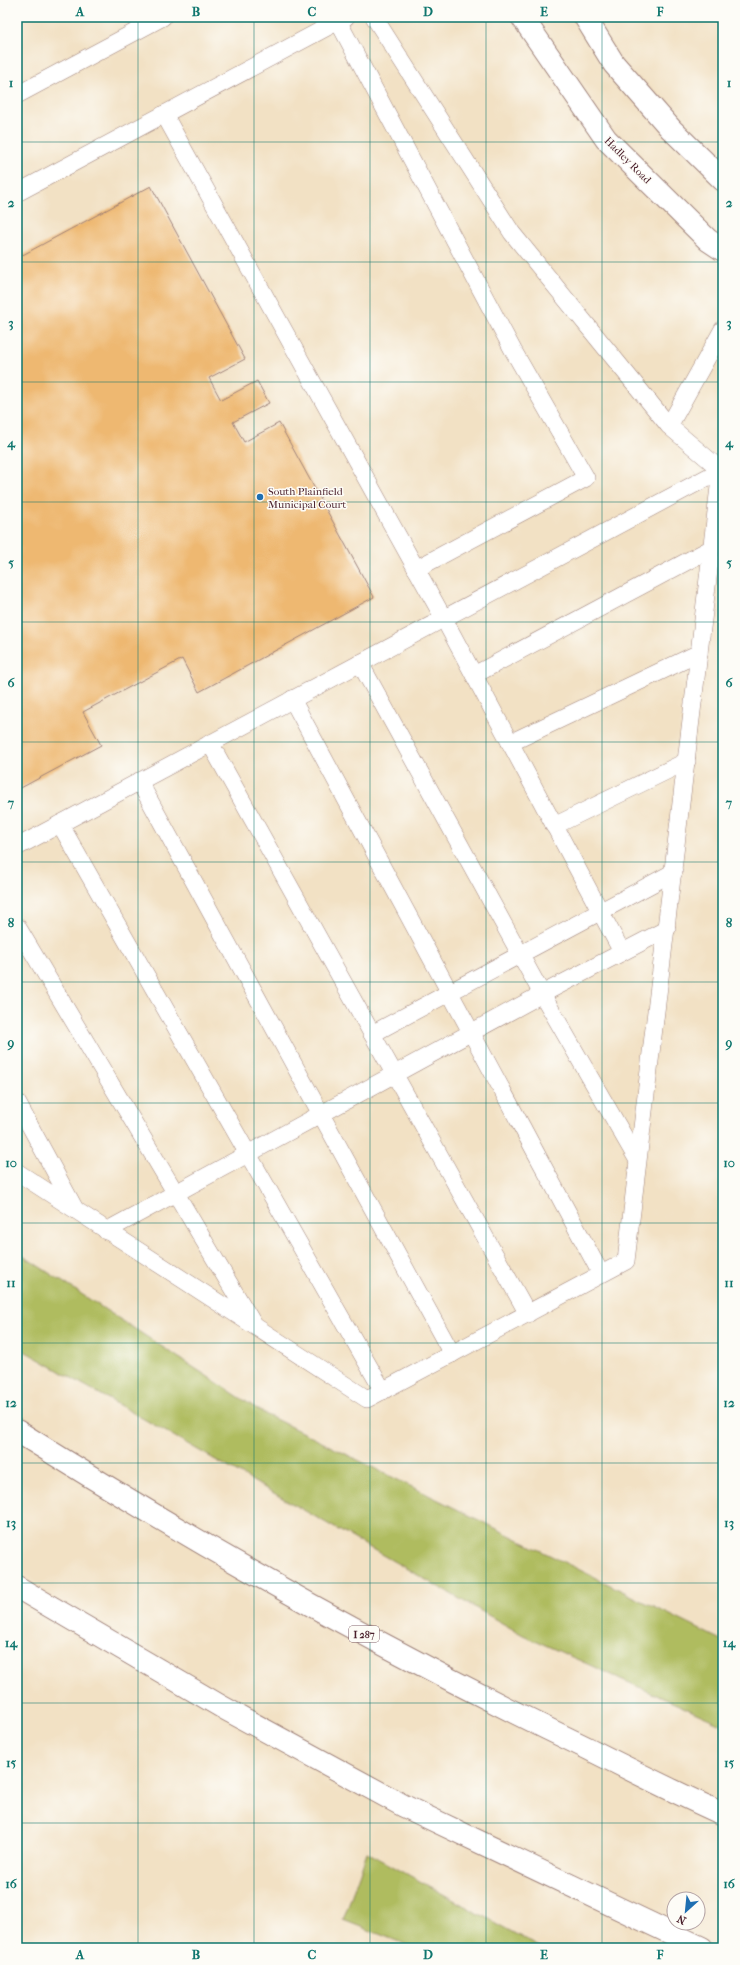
<svg xmlns="http://www.w3.org/2000/svg" width="740" height="1965" font-family="'IM FELL French Canon',serif">
	<rect width="100%" height="100%" fill="#fdfcf7"/>
	<filter id="ink" filterUnits="userSpaceOnUse"><feTurbulence type="fractalNoise" baseFrequency=".025" numOctaves="2"/><feDisplacementMap in="SourceGraphic" scale="8" xChannelSelector="R" yChannelSelector="G"/><feConvolveMatrix kernelMatrix="1 2 1 2 8 2 1 2 1" color-interpolation-filters="sRGB"/></filter>
	<filter id="wash" filterUnits="userSpaceOnUse"><feTurbulence type="fractalNoise" baseFrequency=".012" numOctaves="4" result="noise"/><feDisplacementMap in="SourceGraphic" scale="16" xChannelSelector="R" yChannelSelector="G"/><feGaussianBlur stdDeviation="0.9" result="paint"/><feColorMatrix in="noise" values="0 0 0 0 0 0 0 0 0 0 0 0 0 0 0 0 0 1.4 0 .05"/><feComposite in="paint" operator="in"/></filter>
	<g filter="url(#wash)">
		<rect width="100%" height="100%" fill="#f2e1c4"/>
		<!-- green -->
		<g fill="#afbc5e" stroke="#7c6e44">
			<polygon points="17,1252 265,1414 723,1641 723,1725 523,1635 19,1348 17,1346"/>
			<polygon points="367,1852 541,1948 542,1948 415,1948 343,1920"/>
		</g>
		<g id="blocks">
			<!-- building -->
			<polygon fill="#eeb871" points="151,186 245,359 209,378 221,400 257,381 269,403 233,422 244,442 279,423 374,597 199,692 182,659 83,712 101,745 17,790 17,258"/>
		</g>
	</g>
	<g filter="url(#ink)">
		<use href="#blocks" fill-opacity="0" stroke="#9e8078" stroke-width="1"/>
		<g fill="none" stroke-linecap="round" stroke-linejoin="round">
			<!-- service casing -->
			<g stroke="#9e8078" stroke-width="18">
				<g id="service">
					<polyline points="374,17 512,233 669,426"/>
					<polyline points="338,21 514,352 586,478 416,569"/>
					<polyline points="17,95 163,17"/>
					<polyline points="164,114 444,619 622,952"/>
					<polyline points="17,193 346,17"/>
					<polyline points="360,663 542,994 637,1159"/>
					<polyline points="474,675 712,548"/>
					<polyline points="292,699 601,1274"/>
					<polyline points="210,743 528,1314"/>
					<polyline points="510,743 699,653"/>
					<polyline points="139,781 452,1354"/>
					<polyline points="60,824 383,1391"/>
					<polyline points="554,826 687,761"/>
					<polyline points="17,847 721,470"/>
					<polyline points="17,926 254,1325"/>
					<polyline points="372,1034 674,872"/>
					<polyline points="17,1102 75,1209"/>
					<polyline points="17,1172 367,1399 626,1261 721,470 669,426 723,329"/>
					<polyline points="106,1231 542,994 667,929"/>
				</g>
			</g>
			<!-- secondary casing -->
			<g stroke="#9e8078" stroke-width="24">
				<g id="secondary">
					<polyline points="522,17 606,139 708,240 723,250"/>
					<polyline points="585,17 614,64 671,129 723,180"/>
				</g>
			</g>
			<!-- motorway casing -->
			<g stroke="#9e8078" stroke-width="24">
				<g id="motorway">
					<path d="M 17,1431 C 200,1546 390,1653 585,1747 C 631,1770 676,1793 723,1814"/>
					<polyline points="17,1587 222,1707 404,1806 702,1948"/>
				</g>
			</g>
			<!-- service -->
			<use href="#service" stroke="#fff" stroke-width="17"/>
			<!-- secondary -->
			<use href="#secondary" stroke="#fff" stroke-width="22"/>
			<!-- motorway -->
			<use href="#motorway" stroke="#fff" stroke-width="22"/>
		</g>
	</g>
	<!-- grid -->
	<path fill="none" stroke="#0f766e" stroke-width="1" stroke-opacity="0.55" d="M 138,17 L 138,1948M 254,17 L 254,1948M 370,17 L 370,1948M 486,17 L 486,1948M 602,17 L 602,1948M 17,142 L 723,142M 17,262 L 723,262M 17,382 L 723,382M 17,502 L 723,502M 17,622 L 723,622M 17,742 L 723,742M 17,862 L 723,862M 17,982 L 723,982M 17,1103 L 723,1103M 17,1223 L 723,1223M 17,1343 L 723,1343M 17,1463 L 723,1463M 17,1583 L 723,1583M 17,1703 L 723,1703M 17,1823 L 723,1823"/>
	<!-- markers -->
	<circle fill="#1f6fb2" stroke="#fdfcf7" stroke-width="1.5" cx="260" cy="497" r="4"/>
	<g text-anchor="middle" stroke-width="3" stroke-linejoin="round" paint-order="stroke">
		<!-- shield labels -->
		<rect fill="#fdfcf7" stroke="#806168" stroke-width="1" x="349" y="1626" width="30" height="16" rx="3"/>
		<g font-size="10" font-weight="bold" fill="#4a1f2b">
			<text x="364" y="1638">I 287</text>
		</g>
		<!-- street labels -->
		<g font-size="11" fill="#4a1f2b" stroke="#fdfcf7">
			<text transform="translate(628 160) rotate(45)" y="4">Hadley Road</text>
		</g>
		<!-- poi labels -->
		<g font-size="11" fill="#4a1f2b" stroke="#fdfcf7" text-anchor="start">
			<text x="268" y="495">South Plainfield<tspan x="268" dy="13">Municipal Court</tspan></text>
		</g>
	</g>
	<!-- margin -->
	<rect width="740" height="1965" fill="none" stroke="#fdfcf7" stroke-width="44"/>
	<!-- north arrow -->
	<g transform="translate(686 1911) rotate(207)"><circle r="19" fill="#fdfcf7" stroke="#b5a4a5"/>
	<path d="M0-3L7 15L0 10L-7 15Z" fill="#1f6fb2"/>
	<text y="-6" font-size="11" font-weight="bold" text-anchor="middle" fill="#4a1f2b">N</text>
	</g>
	<rect x="22" y="22" width="696" height="1921" fill="none" stroke="#0f766e" stroke-width="1.5"/>
	<g font-size="13" text-anchor="middle" font-weight="bold" fill="#0f766e">
		<text x="80" y="16">A</text>
		<text x="196" y="16">B</text>
		<text x="312" y="16">C</text>
		<text x="428" y="16">D</text>
		<text x="544" y="16">E</text>
		<text x="660" y="16">F</text>
		<text x="11" y="87">1</text>
		<text x="729" y="87">1</text>
		<text x="11" y="207">2</text>
		<text x="729" y="207">2</text>
		<text x="11" y="327">3</text>
		<text x="729" y="327">3</text>
		<text x="11" y="447">4</text>
		<text x="729" y="447">4</text>
		<text x="11" y="567">5</text>
		<text x="729" y="567">5</text>
		<text x="11" y="687">6</text>
		<text x="729" y="687">6</text>
		<text x="11" y="807">7</text>
		<text x="729" y="807">7</text>
		<text x="11" y="927">8</text>
		<text x="729" y="927">8</text>
		<text x="11" y="1047">9</text>
		<text x="729" y="1047">9</text>
		<text x="11" y="1167">10</text>
		<text x="729" y="1167">10</text>
		<text x="11" y="1287">11</text>
		<text x="729" y="1287">11</text>
		<text x="11" y="1407">12</text>
		<text x="729" y="1407">12</text>
		<text x="11" y="1527">13</text>
		<text x="729" y="1527">13</text>
		<text x="11" y="1647">14</text>
		<text x="729" y="1647">14</text>
		<text x="11" y="1767">15</text>
		<text x="729" y="1767">15</text>
		<text x="11" y="1888">16</text>
		<text x="729" y="1888">16</text>
		<text x="80" y="1959">A</text>
		<text x="196" y="1959">B</text>
		<text x="312" y="1959">C</text>
		<text x="428" y="1959">D</text>
		<text x="544" y="1959">E</text>
		<text x="660" y="1959">F</text>
	</g>
</svg>
